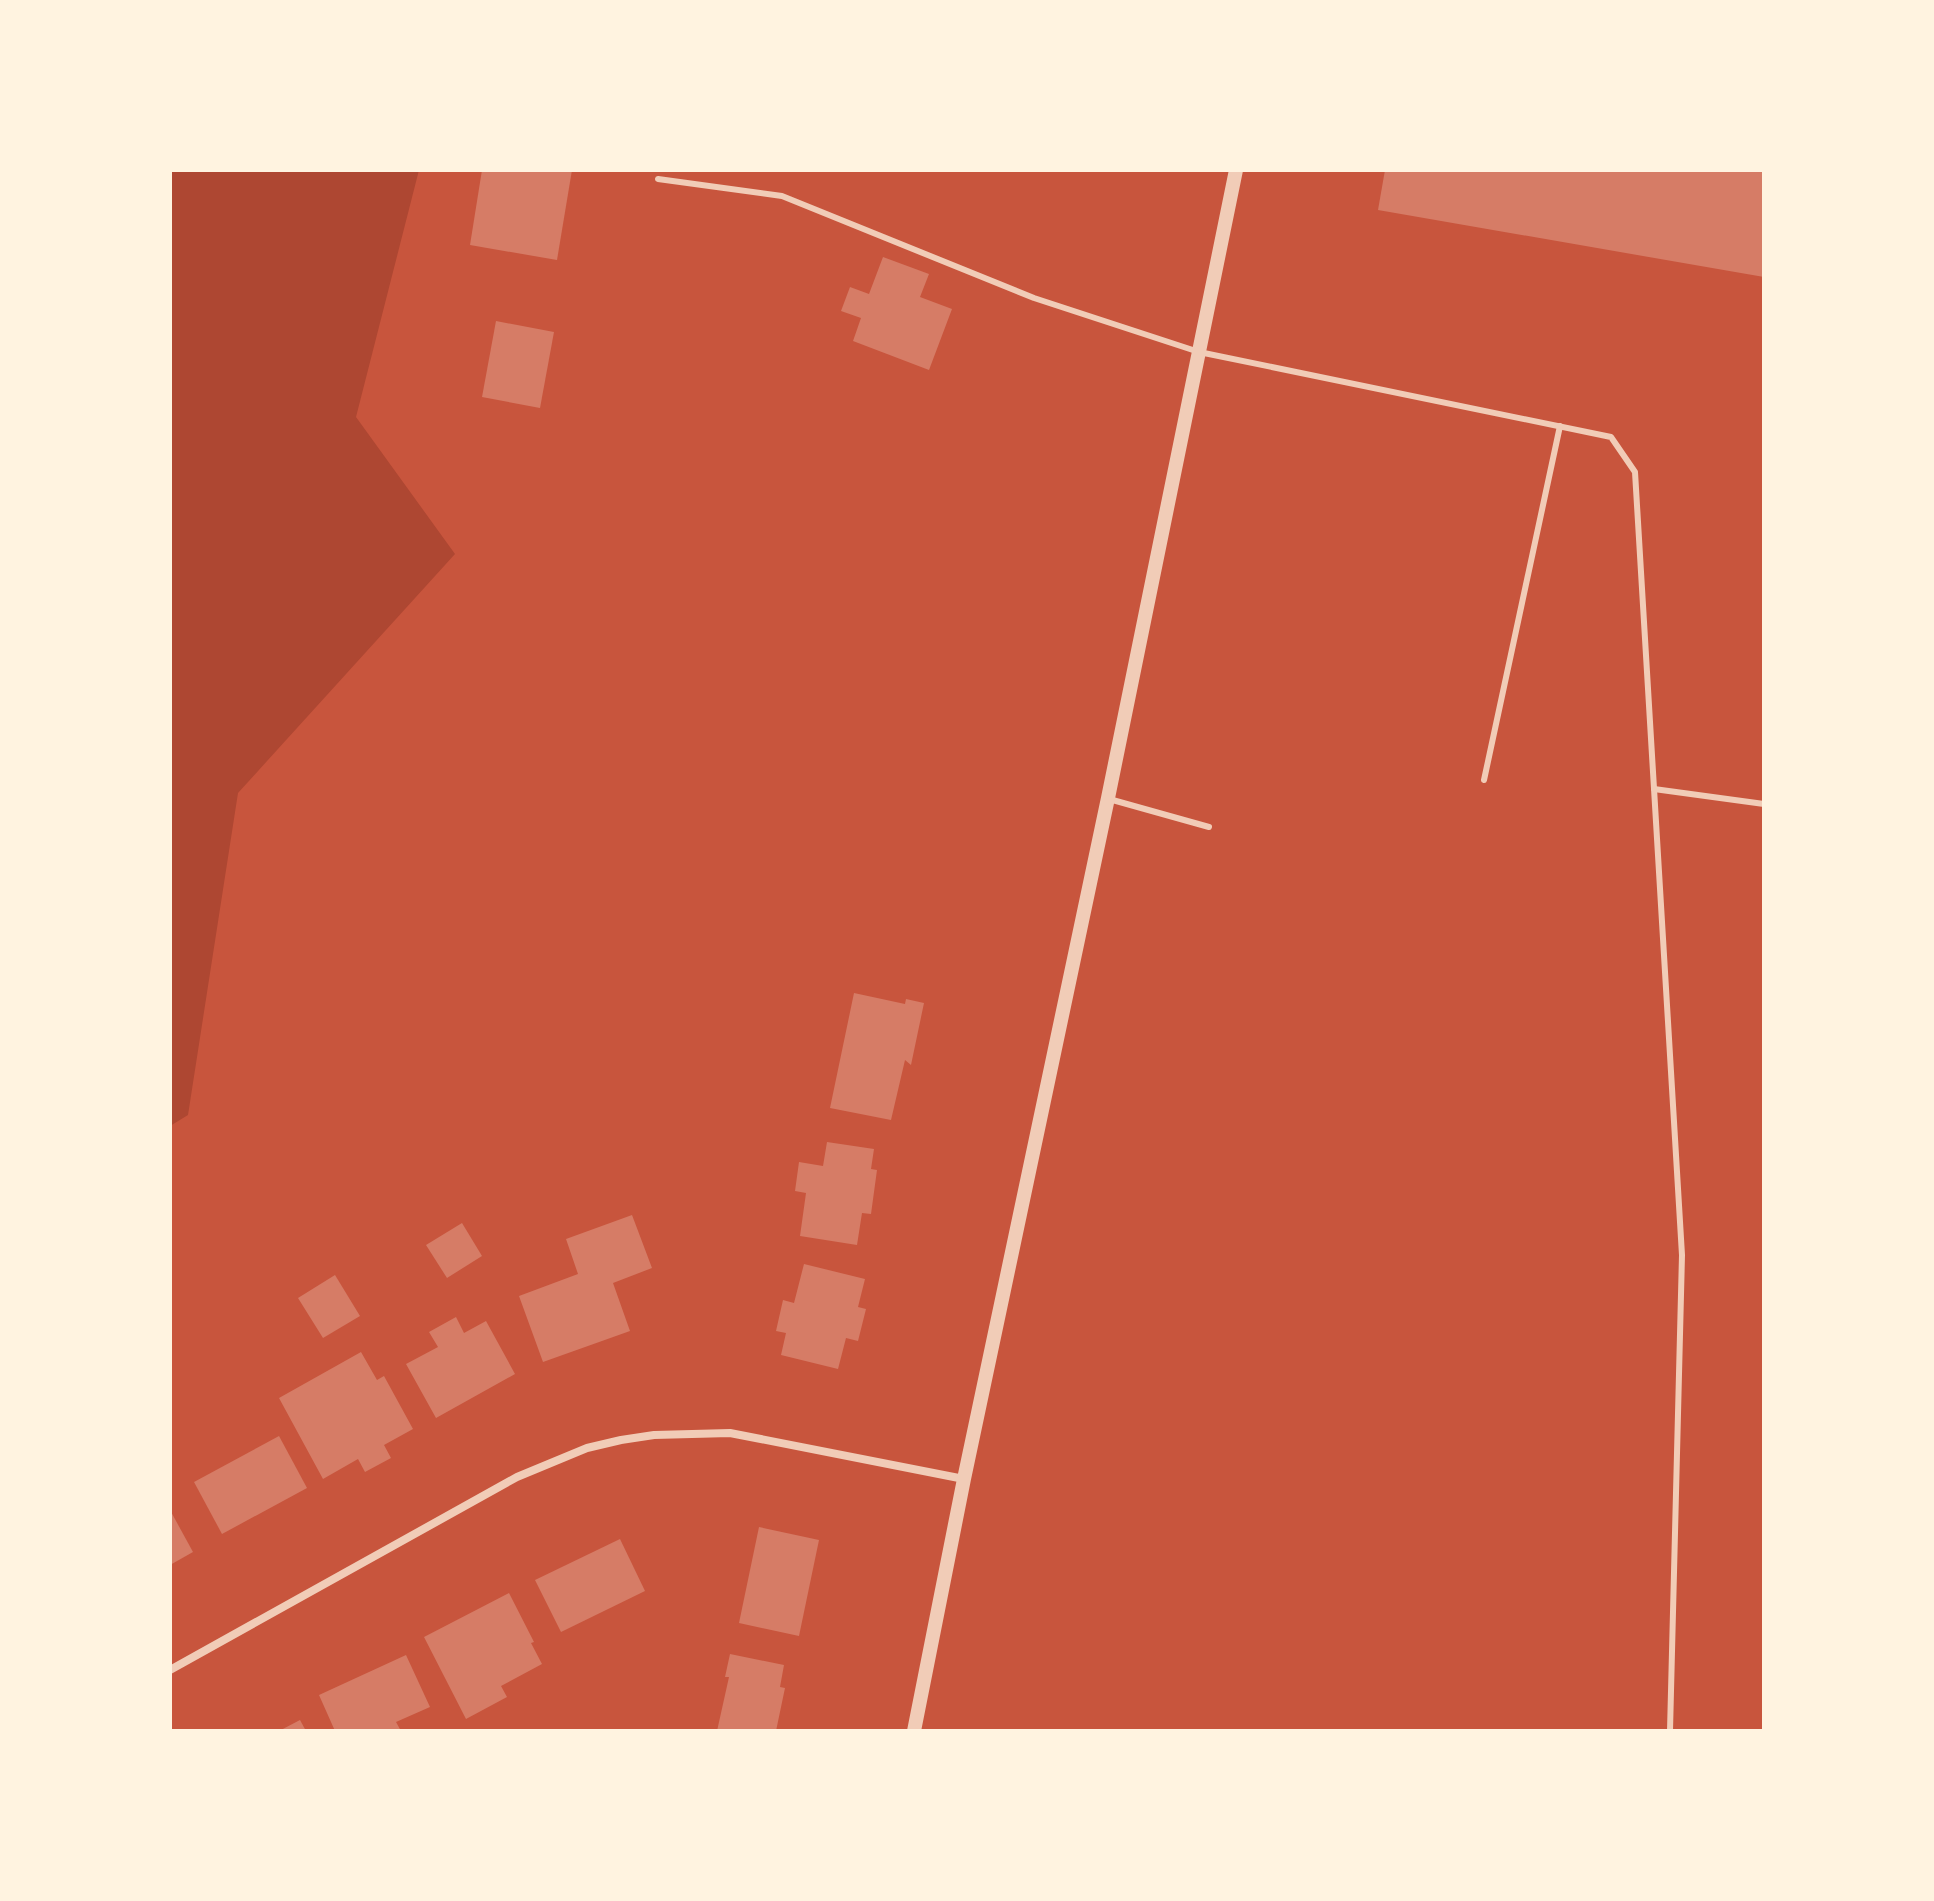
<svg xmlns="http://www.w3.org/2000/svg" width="1934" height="1901" font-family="'Varela Round',sans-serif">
	<rect width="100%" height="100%" fill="#c8553d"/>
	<!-- green -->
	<polygon fill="#ae4732" points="170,170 419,170 356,417 455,554 238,793 188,1115 170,1126"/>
	<!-- building -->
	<g fill="#d67c66">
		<polygon points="482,170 572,170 557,260 470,245"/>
		<polygon points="1385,170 1764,170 1764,277 1378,210"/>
		<polygon points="883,257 929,274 920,297 952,309 929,370 853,341 861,318 841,311 850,287 869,294"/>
		<polygon points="496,321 554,332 540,408 482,397"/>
		<polygon points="854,993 905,1004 906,999 924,1003 911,1065 905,1060 891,1120 830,1108"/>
		<polygon points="827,1142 874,1149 871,1169 877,1170 871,1214 862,1213 857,1245 800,1236 806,1193 795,1191 799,1162 823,1166"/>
		<polygon points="632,1215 652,1268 613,1283 630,1331 543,1362 519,1296 578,1274 566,1239"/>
		<polygon points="462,1223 482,1256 447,1278 426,1245"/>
		<polygon points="804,1264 865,1279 858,1307 866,1309 858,1341 846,1338 838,1369 781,1355 786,1333 776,1331 783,1300 794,1303"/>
		<polygon points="335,1275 360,1316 323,1338 298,1298"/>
		<polygon points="456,1317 464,1333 486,1321 515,1374 436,1418 406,1364 438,1347 429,1332"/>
		<polygon points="361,1352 377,1380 384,1376 413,1429 384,1445 391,1458 365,1472 358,1459 323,1479 279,1398"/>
		<polygon points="279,1436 307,1488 222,1534 194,1482"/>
		<polygon points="170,1510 193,1552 170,1565"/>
		<polygon points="759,1527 819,1540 799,1636 739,1623"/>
		<polygon points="620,1539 645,1591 561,1632 535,1580"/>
		<polygon points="509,1593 534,1642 531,1643 542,1664 501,1686 507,1697 466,1719 424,1637"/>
		<polygon points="730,1654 784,1665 780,1687 785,1688 776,1731 717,1731 729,1677 725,1677"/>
		<polygon points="406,1655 430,1707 396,1722 401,1731 335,1731 319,1695"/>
		<polygon points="300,1720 306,1731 279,1731"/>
	</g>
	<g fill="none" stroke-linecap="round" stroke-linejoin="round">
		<!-- service -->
		<g stroke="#f1ccb7" stroke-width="6">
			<polyline points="658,179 782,196 1034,298 1199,352 1611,437 1635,472 1682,1255 1670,1731"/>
			<polyline points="1484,780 1560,426"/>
			<polyline points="1654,789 1764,804"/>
			<polyline points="1109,799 1209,827"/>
		</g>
		<!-- minor -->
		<polyline stroke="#f1ccb7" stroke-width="8" points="170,1670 517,1477 587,1448 621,1440 654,1435 730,1433 964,1479"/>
		<!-- tertiary -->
		<polyline stroke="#f1ccb7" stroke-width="14" points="914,1731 964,1479 1108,798 1236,170"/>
	</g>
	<!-- border -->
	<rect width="1934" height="1901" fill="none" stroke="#fff3e0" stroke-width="344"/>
</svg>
